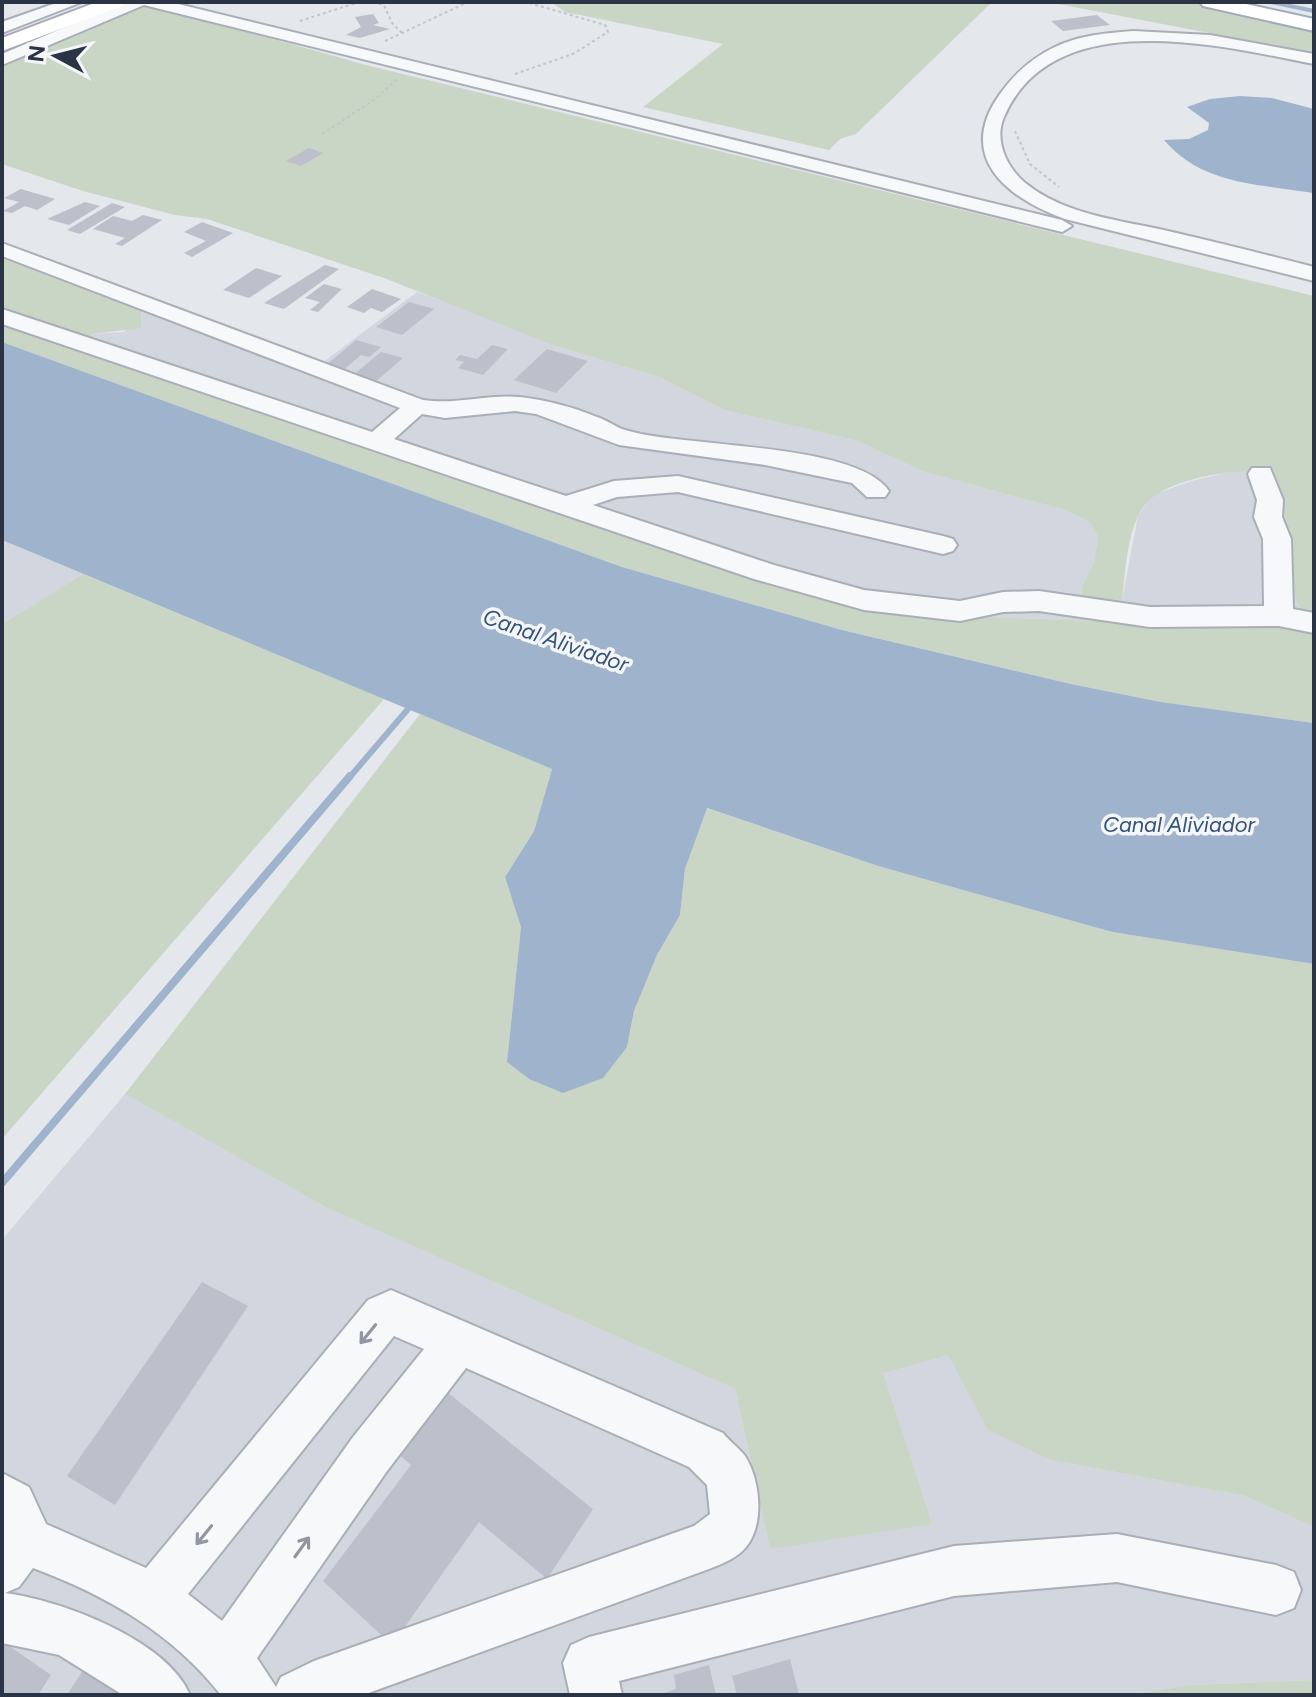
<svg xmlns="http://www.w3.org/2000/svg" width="1316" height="1697" font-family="Figtree,sans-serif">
	<rect width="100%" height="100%" fill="#e4e7ec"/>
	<!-- built -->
	<g fill="#d2d6de">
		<polygon points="417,292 509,325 555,346 659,377 724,410 855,440 925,472 1065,510 1090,522 1098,537 1094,562 1082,586 1122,600 1138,516 1152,495 1195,480 1239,470 1272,470 1305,616 1203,625 962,616 864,605 87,349 92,334 124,332 141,308 310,372"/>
		<polygon points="2,540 83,574 2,624"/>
		<polygon points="125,1094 329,1209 735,1389 770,1549 883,1372 948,1355 1051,1460 1245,1496 1314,1527 1314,1680 1192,1685 1126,1695 2,1695 2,1240"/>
	</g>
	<!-- green -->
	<g fill="#c9d6c5">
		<polygon points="551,2 992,2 856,134 840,139 829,150 643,107 723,44 565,12"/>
		<polygon points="1048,2 1190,2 1314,28 1314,53"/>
		<path d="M 142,6 L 167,9 L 366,65 L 1314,296 L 1314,723 L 1161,702 L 1071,684 L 842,630 L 622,567 L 2,342 L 2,253 L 141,308 L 141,328 L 92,334 L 88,348 L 753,576 L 962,616 L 1203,625 L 1305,616 L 1291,589 L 1271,470 C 1234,470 1154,477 1138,516 C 1127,539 1125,574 1122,600 L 1083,598 L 1082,586 L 1094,562 L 1098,537 L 1090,522 L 1065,510 L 925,472 L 855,440 L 724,410 L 659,377 L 555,346 L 384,278 L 207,219 L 175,215 L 83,191 L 2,164 L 2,65 Z"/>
		<polygon points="83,574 384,699 2,1139 2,624"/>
		<polygon points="420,714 552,769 534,831 505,877 521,927 507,1062 529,1079 627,1047 634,1011 657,955 680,915 685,869 706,808 878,866 1112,932 1314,964 1314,1527 1245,1496 1051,1460 988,1430 948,1355 883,1373 932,1524 770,1549 735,1389 329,1209 125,1094"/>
		<polygon points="1314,1680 1314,1695 1126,1695 1192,1685"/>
	</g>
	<!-- water -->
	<g fill="#9fb4cc">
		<path d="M 1240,96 L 1272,98 L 1314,109 L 1314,193 C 1261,184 1203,186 1164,140 L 1189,139 L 1208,130 L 1209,123 L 1187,107 L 1210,99 Z"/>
		<polygon points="2,342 622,567 842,630 1071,684 1161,702 1314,723 1314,964 1112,932 878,866 707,808 685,869 680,915 657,955 634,1011 627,1047 603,1078 563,1093 529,1079 507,1062 521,927 505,877 534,831 552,769 2,540"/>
	</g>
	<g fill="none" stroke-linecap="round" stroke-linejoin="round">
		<!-- stream-far2 -->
		<polyline stroke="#9fb4cc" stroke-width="4" points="1271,2 1314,11"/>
		<!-- stream-far1 -->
		<polyline stroke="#9fb4cc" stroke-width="6" points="349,778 408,709"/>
		<!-- stream -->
		<polyline stroke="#9fb4cc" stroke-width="8" points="2,1183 350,776"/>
	</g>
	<!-- building -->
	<g fill="#bbc0ca">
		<polygon points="373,14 379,23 373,25 390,29 360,38 346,35 361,27 355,17"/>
		<polygon points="1097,15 1110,25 1063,31 1051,21"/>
		<polygon points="309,148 323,153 301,166 286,161"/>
		<polygon points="21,189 55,199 37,210 25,206 12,213 3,211 19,202 4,198"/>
		<polygon points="85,202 100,206 69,225 47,219"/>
		<polygon points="112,203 125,207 80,234 67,230"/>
		<polygon points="143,215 162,220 122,246 115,244 125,238 93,229 113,216 132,221"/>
		<polygon points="202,222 233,233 192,257 184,253 206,241 184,232"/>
		<polygon points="325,265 339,269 284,309 264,303"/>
		<polygon points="256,268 282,276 249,298 223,290"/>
		<polygon points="324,284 342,289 318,312 310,310 320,302 305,298"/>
		<polygon points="372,289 401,299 382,312 371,308 364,313 347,307"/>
		<polygon points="409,302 434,309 402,335 376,327"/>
		<polygon points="356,340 381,347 369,357 361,355 342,371 325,366"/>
		<polygon points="492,345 508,349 483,375 458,368 464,362 455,360 460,355 477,359"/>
		<polygon points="547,349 588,361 556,393 514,380"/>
		<polygon points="381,352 403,358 374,383 352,376"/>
		<polygon points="202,1282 248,1306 115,1505 67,1476"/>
		<polygon points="437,1384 593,1509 547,1579 479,1522 392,1645 323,1581 411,1465 389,1446"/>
		<polygon points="2,1641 51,1675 38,1695 2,1695"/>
		<polygon points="790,1659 799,1695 737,1695 732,1676"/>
		<polygon points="87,1664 132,1695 67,1695"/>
		<polygon points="709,1665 716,1695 657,1695 676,1689 674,1675"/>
	</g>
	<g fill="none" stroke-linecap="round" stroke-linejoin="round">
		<!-- minor casing -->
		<g stroke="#a9aeb7" stroke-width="4">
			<g id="minor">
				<polygon points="59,2 82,2 2,33 2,22"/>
				<polygon points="124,2 170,2 1062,220 1072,226 1062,232 144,5 2,65 2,54"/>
				<path d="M 1133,31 L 1210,35 L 1314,54 L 1314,64 C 1221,46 1053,3 1004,117 C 994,140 1006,166 1024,182 C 1065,216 1122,220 1172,232 C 1220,243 1267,255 1314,267 L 1314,281 L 1065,219 C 1007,198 955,157 1000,94 C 1015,73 1032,58 1055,47 C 1079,35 1108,33 1133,31 Z"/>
				<path d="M 2,243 L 423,400 C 456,405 487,394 520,397 C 546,400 573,407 597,417 C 607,420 615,427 625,430 C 683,448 856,442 889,491 L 885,497 L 867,497 L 852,483 L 765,465 L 619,445 L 536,414 L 515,411 L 445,418 L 422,414 L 394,439 L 566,496 L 614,481 L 678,476 L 943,536 L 953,539 L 957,545 L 953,551 L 943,554 L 678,492 L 617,497 L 593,505 L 774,565 L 864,590 L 960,601 L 1003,592 L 1039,591 L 1150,607 L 1264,606 L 1263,539 L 1254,517 L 1257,500 L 1248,474 L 1252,468 L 1270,468 L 1283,500 L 1282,517 L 1291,539 L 1293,609 L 1314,613 L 1314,633 L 1279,626 L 1150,627 L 1039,611 L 1003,612 L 960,621 L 864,610 L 754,579 L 2,324 L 2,309 L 372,432 L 400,408 L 2,256 Z"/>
				<path d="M 391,1290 L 723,1433 C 729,1441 739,1448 745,1456 C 760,1479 765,1524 746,1547 C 737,1558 722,1564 709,1569 L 363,1695 L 221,1695 C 172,1633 106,1595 33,1568 L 19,1587 L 5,1593 C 61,1600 167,1640 190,1695 L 123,1695 L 59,1655 L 2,1643 L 2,1473 L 29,1487 L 46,1524 L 146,1568 L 368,1300 ZM 394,1336 L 424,1349 L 353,1437 L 222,1621 L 188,1594 ZM 466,1368 L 689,1467 L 707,1485 L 710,1514 L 694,1526 L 314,1661 L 281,1677 L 276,1687 L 257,1658 L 387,1471 Z"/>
				<polygon points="1117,1534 1276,1565 1294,1572 1301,1590 1294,1608 1276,1615 1117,1582 954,1596 619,1681 622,1695 570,1695 563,1663 571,1645 589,1637 954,1546"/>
			</g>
		</g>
		<!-- major casing -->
		<g stroke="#a3abb8" stroke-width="4">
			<g id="major">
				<polygon points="97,2 125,2 122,6 2,51 2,38"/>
				<polygon points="1200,2 1237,2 1314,19 1314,31 1203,6"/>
			</g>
		</g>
		<!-- path -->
		<g stroke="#c2c5cb" stroke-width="2" stroke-dasharray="3 3" stroke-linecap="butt">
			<polyline points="373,2 384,5 392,23 402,33"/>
			<polyline points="300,21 359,2"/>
			<polyline points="385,41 468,2"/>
			<polyline points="515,74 573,54 608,32 605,25 526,2"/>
			<polyline points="1015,131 1030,164 1059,187"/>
			<polyline points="322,134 374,100 397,79"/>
		</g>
		<!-- minor -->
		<use href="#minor" fill="#f7f8fa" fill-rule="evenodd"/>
		<!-- major -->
		<use href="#major" fill="#fff" fill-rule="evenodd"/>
	</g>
	<!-- one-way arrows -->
	<defs><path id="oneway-shaft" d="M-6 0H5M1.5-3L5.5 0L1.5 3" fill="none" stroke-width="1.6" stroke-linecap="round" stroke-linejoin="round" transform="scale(2)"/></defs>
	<g stroke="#9196a0">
		<use href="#oneway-shaft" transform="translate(368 1334) rotate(129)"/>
		<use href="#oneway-shaft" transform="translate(204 1535) rotate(129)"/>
		<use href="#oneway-shaft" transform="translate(302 1547) rotate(-54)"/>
	</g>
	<g text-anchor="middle" stroke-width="7" stroke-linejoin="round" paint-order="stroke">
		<!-- water labels -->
		<g font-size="22" font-style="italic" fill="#34527a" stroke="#f4f6f9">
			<text transform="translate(556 640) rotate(19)" y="8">Canal Aliviador</text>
			<text x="1179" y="832">Canal Aliviador</text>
		</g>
	</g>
	<!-- border -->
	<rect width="1316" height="1697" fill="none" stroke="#2b3445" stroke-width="8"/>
	<!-- north arrow -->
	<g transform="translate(56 56) rotate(277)" stroke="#f4f6f9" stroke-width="6" paint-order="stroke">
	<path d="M0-6L14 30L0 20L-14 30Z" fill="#2b3445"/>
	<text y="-12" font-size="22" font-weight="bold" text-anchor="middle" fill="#2b3445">N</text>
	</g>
</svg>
